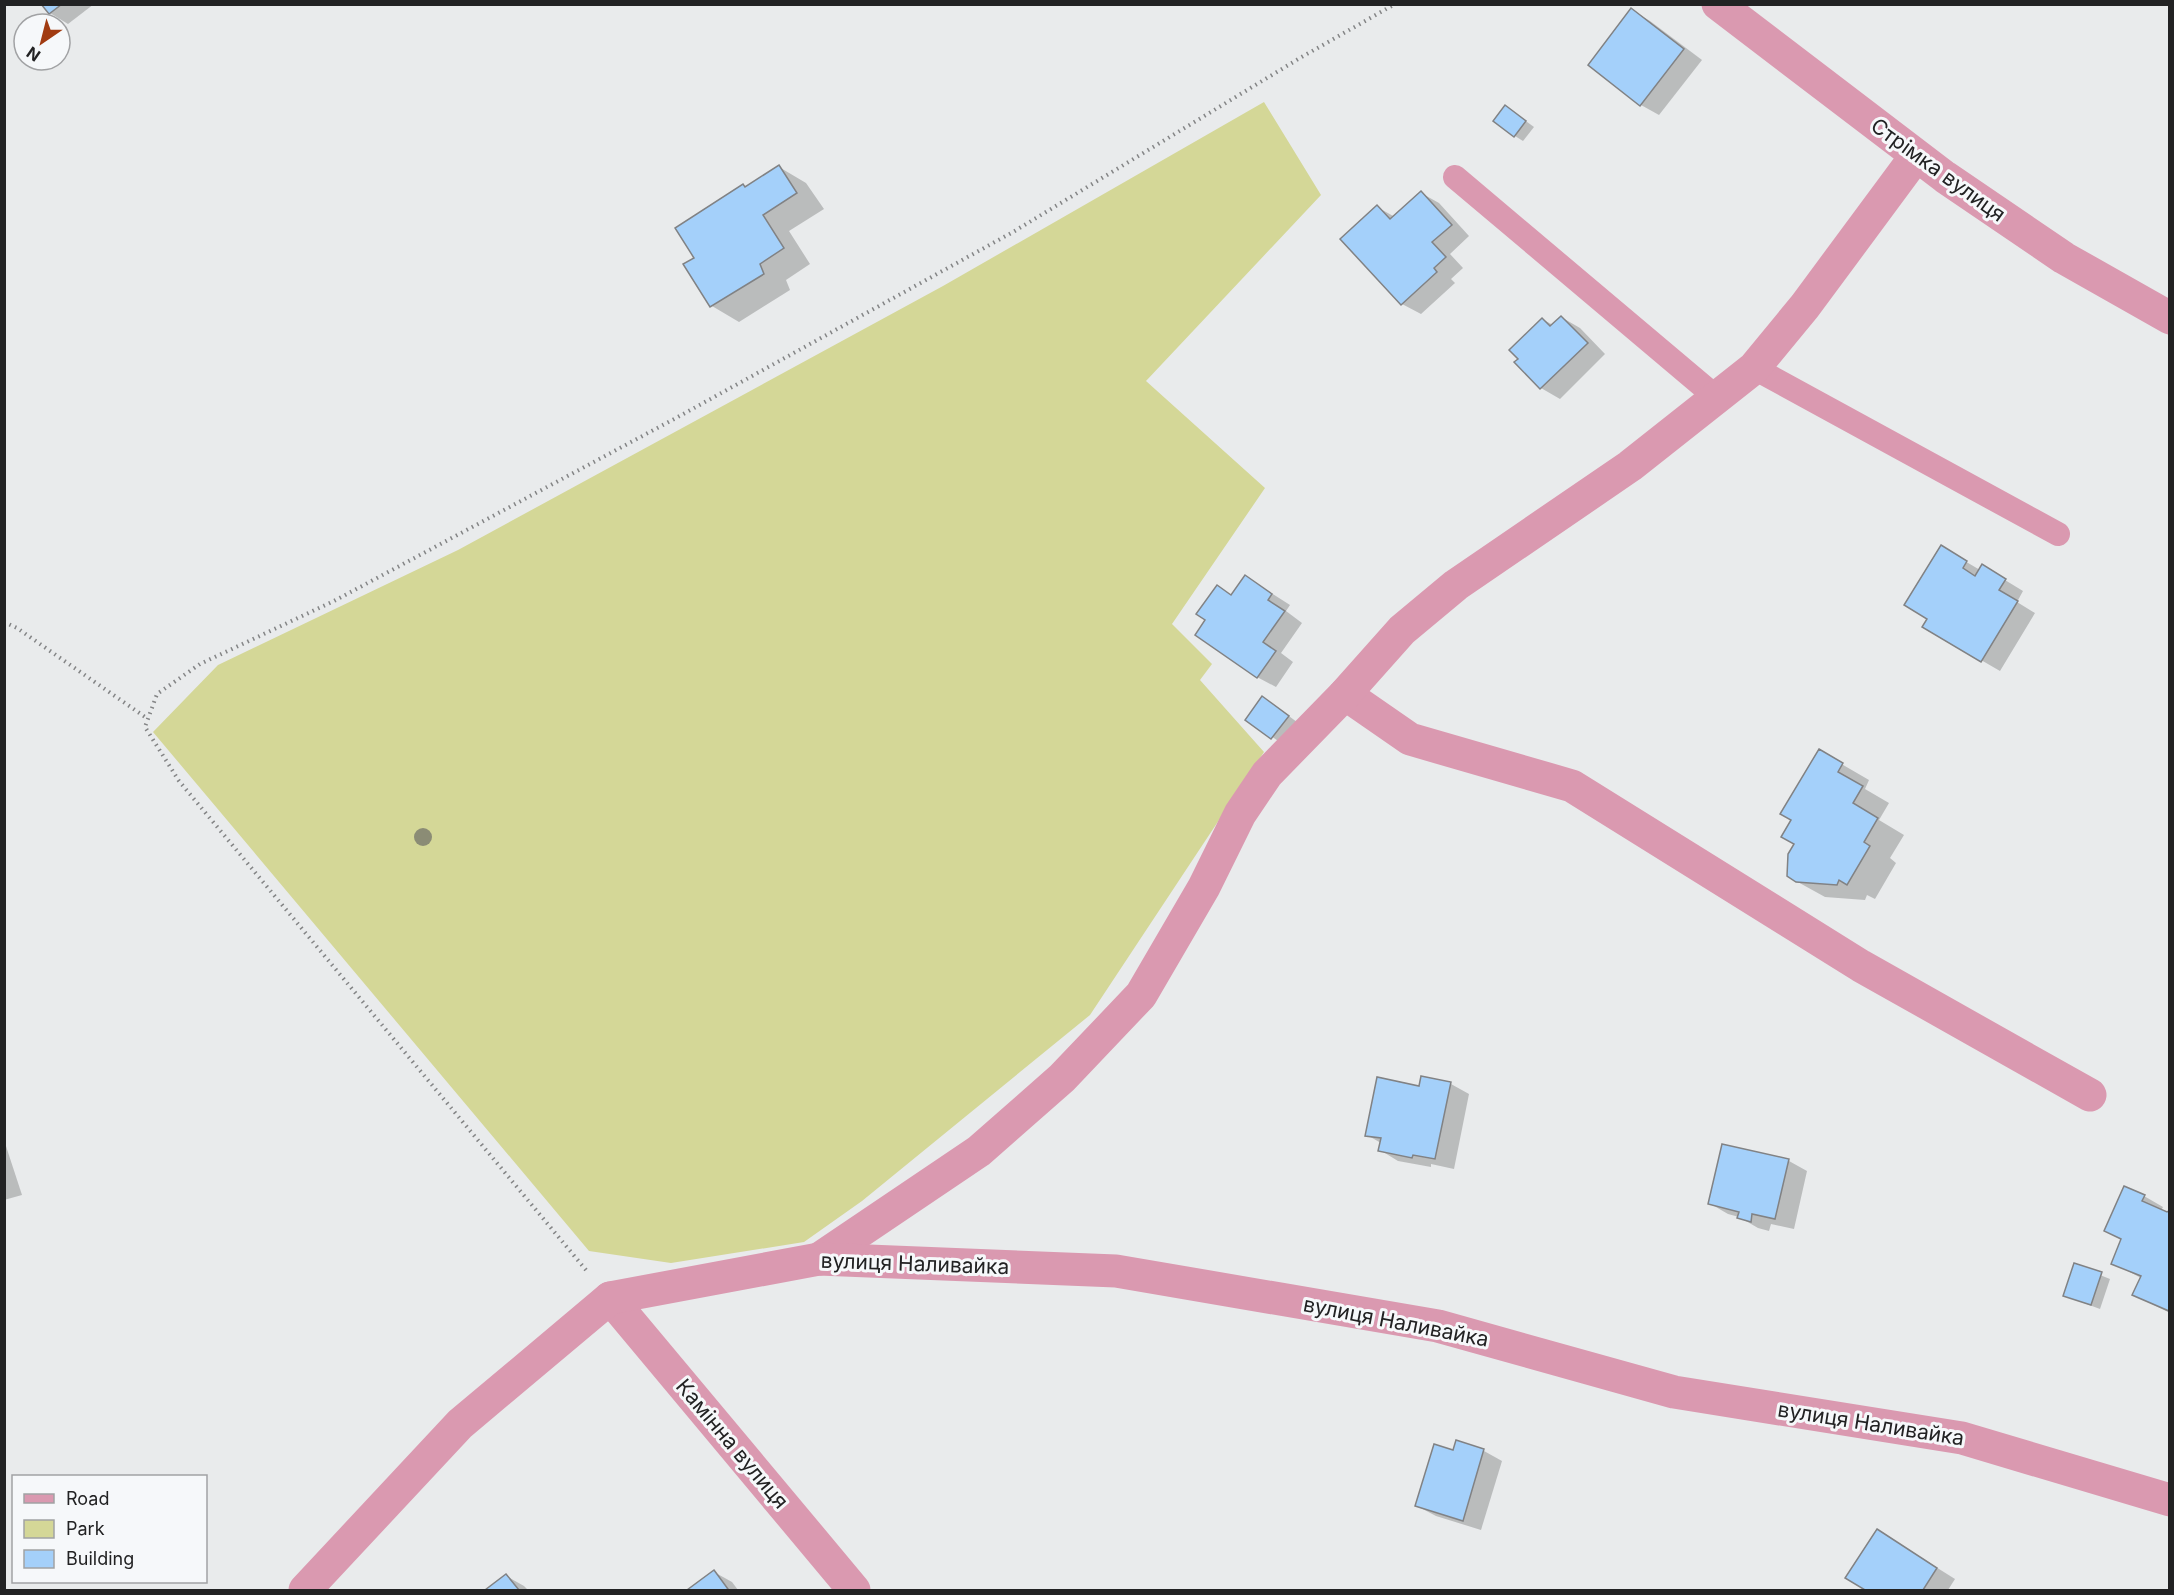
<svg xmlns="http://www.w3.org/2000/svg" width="2174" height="1595" font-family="Inter,sans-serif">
	<rect width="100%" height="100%" fill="#e9ebec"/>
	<!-- green -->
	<polygon fill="#d4d797" points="1264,102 1321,195 1146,381 1265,488 1172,624 1212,664 1200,680 1264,752 1090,1015 862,1201 804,1242 671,1263 589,1251 153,732 218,665 458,550 943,286"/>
	<!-- shadow -->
	<g fill="#0003">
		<polygon points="43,4 94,4 68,24 50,13"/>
		<polygon points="1632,10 1650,21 1702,60 1659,115 1641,105"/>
		<polygon points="1506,107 1534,127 1523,141 1515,136"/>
		<polygon points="779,167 806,183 824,209 789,231 810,264 786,280 790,290 739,322 712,306 685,265 696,259 743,186 746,188"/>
		<polygon points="1421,193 1439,203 1469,236 1450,254 1463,268 1451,279 1455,283 1421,314 1402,304 1377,207 1395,217"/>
		<polygon points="1561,317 1580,328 1605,354 1560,399 1541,388 1516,362 1542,319 1553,325"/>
		<polygon points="1941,547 1980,570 2000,577 2023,591 2017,602 2035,613 2000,671 1924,627 1929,619"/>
		<polygon points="1246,577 1290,605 1286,611 1302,623 1281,653 1293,662 1276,687 1257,677 1207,620 1232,596"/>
		<polygon points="1271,703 1297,722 1281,743 1247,719"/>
		<polygon points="1819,751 1869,780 1865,789 1889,803 1879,820 1904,835 1890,858 1896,863 1875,899 1867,895 1865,900 1825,897 1796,881 1796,844 1793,820"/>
		<polygon points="1451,1084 1469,1094 1454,1169 1431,1164 1431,1167 1398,1161 1380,1150 1381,1143 1367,1135 1420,1088"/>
		<polygon points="4,1140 22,1195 4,1200"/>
		<polygon points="1723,1145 1789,1161 1807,1171 1794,1229 1771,1224 1769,1231 1758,1228 1739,1217 1728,1214 1709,1203"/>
		<polygon points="2144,1196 2163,1207 2161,1211 2168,1214 2170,1211 2170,1313 2134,1295 2141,1278 2113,1263 2123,1240 2106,1231"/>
		<polygon points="2075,1265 2110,1279 2100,1309 2065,1296"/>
		<polygon points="1484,1451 1502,1461 1481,1530 1436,1516 1417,1506 1454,1452"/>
		<polygon points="1896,1542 1955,1579 1948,1590 1867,1590 1847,1578"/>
		<polygon points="714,1572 732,1582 738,1590 689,1590"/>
		<polygon points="506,1576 524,1586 528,1590 488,1590"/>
	</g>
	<!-- building -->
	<g fill="#a4d0fa" stroke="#818284" stroke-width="1.5">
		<polygon points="41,4 62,4 49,14"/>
		<polygon points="1631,8 1684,49 1640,106 1588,65"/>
		<polygon points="1505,105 1526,121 1514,137 1493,121"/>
		<polygon points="779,165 797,193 763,215 784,248 760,264 764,274 710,307 683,264 694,258 675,228 743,184 745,187"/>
		<polygon points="1421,191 1452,225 1432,242 1446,257 1434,268 1437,272 1401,305 1340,239 1377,205 1390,219"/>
		<polygon points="1561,316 1588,343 1540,389 1514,362 1518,359 1509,350 1542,318 1550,326"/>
		<polygon points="1941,545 1967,561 1963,568 1975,576 1982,564 2006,579 1999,590 2018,601 1981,662 1922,627 1927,619 1904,605"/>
		<polygon points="1245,575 1272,594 1268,600 1285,611 1263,642 1276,651 1257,678 1195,635 1205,620 1196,614 1217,585 1231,595"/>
		<polygon points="1262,696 1289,716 1271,739 1245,720"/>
		<polygon points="1819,749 1843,763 1838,772 1863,786 1853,803 1878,818 1864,842 1870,846 1847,885 1839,880 1837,885 1796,882 1787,876 1788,854 1794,844 1781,837 1791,820 1780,814"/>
		<polygon points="1421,1076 1451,1082 1435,1159 1413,1155 1412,1158 1378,1151 1381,1138 1365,1136 1377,1077 1419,1086"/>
		<polygon points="1722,1144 1789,1159 1775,1219 1752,1214 1751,1222 1737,1218 1739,1212 1708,1204"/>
		<polygon points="2124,1186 2145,1195 2142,1201 2167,1212 2170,1210 2169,1311 2132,1295 2141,1276 2111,1264 2121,1239 2104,1231"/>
		<polygon points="2074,1263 2102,1272 2091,1305 2063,1296"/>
		<polygon points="1456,1440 1484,1449 1463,1521 1415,1506 1434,1444 1453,1450"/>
		<polygon points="1877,1529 1937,1568 1923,1590 1865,1590 1845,1578"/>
		<polygon points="714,1570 728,1589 726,1590 687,1590"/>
		<polygon points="506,1574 519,1590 485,1590"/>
	</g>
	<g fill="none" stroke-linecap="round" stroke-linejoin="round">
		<!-- path -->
		<g stroke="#848586" stroke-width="4" stroke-dasharray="1.5 4.5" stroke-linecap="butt">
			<polyline points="4,622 17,628 148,719"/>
			<polyline points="586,1270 179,781 145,727 157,694 200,664 334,601 676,418 1013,232 1300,58 1395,4"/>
		</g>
		<!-- lane -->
		<g stroke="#da99b0" stroke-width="24">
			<polyline points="1455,177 1717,398"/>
			<polyline points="1754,368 2058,534"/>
		</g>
		<!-- street -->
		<g stroke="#da99b0" stroke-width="33">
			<polyline points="1718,4 1945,177 2064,258 2170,318"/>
			<polyline points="1345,694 1410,739 1572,786 1861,966 2090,1095"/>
			<polyline points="819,1259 979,1151 1062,1078 1141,995 1204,887 1240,814 1267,774 1345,694 1402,630 1456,585 1630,466 1754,368 1805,306 1916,156"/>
			<polyline points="610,1298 854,1590"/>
			<polyline points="305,1590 460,1424 610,1298 819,1259 1116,1271 1438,1326 1674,1392 1962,1438 2170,1500"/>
		</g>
	</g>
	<!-- trees -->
	<circle fill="#8b8c75" cx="423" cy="837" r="9"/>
	<g text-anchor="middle" stroke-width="6" stroke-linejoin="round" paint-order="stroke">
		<!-- street labels -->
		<g font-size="21" fill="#222223" stroke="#f6f8fa">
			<text transform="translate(1938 170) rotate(36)" y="7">Стрімка вулиця</text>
			<text transform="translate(915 1264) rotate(2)" y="7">вулиця Наливайка</text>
			<text transform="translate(1396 1322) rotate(11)" y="7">вулиця Наливайка</text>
			<text transform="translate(1871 1424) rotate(9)" y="7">вулиця Наливайка</text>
			<text transform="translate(732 1444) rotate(50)" y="7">Камінна вулиця</text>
		</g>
	</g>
	<!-- border -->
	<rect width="2174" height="1595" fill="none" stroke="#222223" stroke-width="12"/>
	<!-- legend -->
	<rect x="12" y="1475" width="195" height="108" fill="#f6f8fa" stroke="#a1a2a4" stroke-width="1.5"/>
	<rect x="24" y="1494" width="30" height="9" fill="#da99b0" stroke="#a1a2a4" stroke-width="1.5"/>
	<text x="66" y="1505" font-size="18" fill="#222223">Road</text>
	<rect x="24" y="1520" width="30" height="18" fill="#d4d797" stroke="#a1a2a4" stroke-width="1.5"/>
	<text x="66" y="1535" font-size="18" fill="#222223">Park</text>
	<rect x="24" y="1550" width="30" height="18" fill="#a4d0fa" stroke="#a1a2a4" stroke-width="1.5"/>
	<text x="66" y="1565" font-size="18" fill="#222223">Building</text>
	<!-- north arrow -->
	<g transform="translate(42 42) rotate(215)"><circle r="28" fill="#f6f8fa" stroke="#a1a2a4" stroke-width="1.5"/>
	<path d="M0-4.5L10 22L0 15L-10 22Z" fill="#a13b11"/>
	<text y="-9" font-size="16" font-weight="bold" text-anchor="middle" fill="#222223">N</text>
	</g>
</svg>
